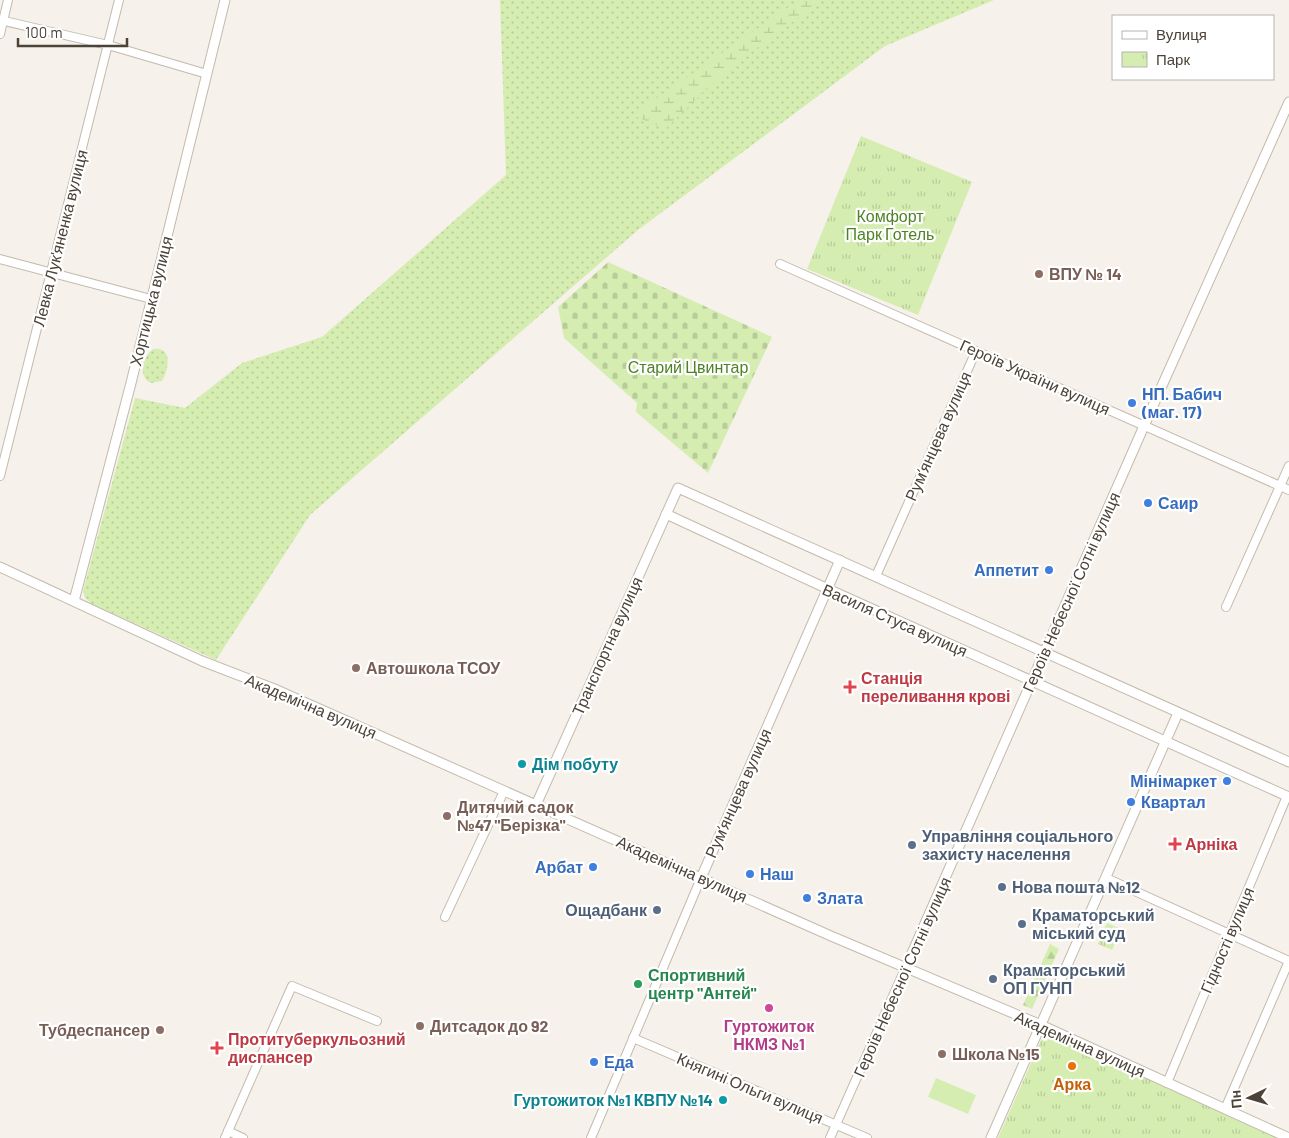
<svg xmlns="http://www.w3.org/2000/svg" width="1289" height="1138" font-family="Barlow,sans-serif">
	<defs>
		<pattern id="grass-dots" width="8" height="8" patternUnits="userSpaceOnUse" patternTransform="scale(1.25)"><rect width="8" height="8" fill="#d5edb1"/><path d="M2 2h.1M6 6h.1" fill="none" stroke="#b8cc99" stroke-width="1.8" stroke-linecap="round"/></pattern>
		<pattern id="forest-firs" width="22" height="20" patternUnits="userSpaceOnUse" patternTransform="scale(1.25)"><rect width="22" height="20" fill="#d5edb1"/><path d="M5 1l3.5 6h-7zM16 11l3.5 6h-7z" fill="#b8cc99"/></pattern>
		<pattern id="wetland-marsh" width="20" height="14" patternUnits="userSpaceOnUse" patternTransform="scale(1.25)"><rect width="20" height="14" fill="#d5edb1"/><path d="M1 5h8M5 5V1M11 12h8M15 12V8" fill="none" stroke="#b8cc99"/></pattern>
		<pattern id="cemetery-stones" width="16" height="16" patternUnits="userSpaceOnUse" patternTransform="scale(1.25)"><rect width="16" height="16" fill="#d5edb1"/><path d="M2 7V4a2 2 0 0 1 4 0v3zM10 15v-3a2 2 0 0 1 4 0v3z" fill="#b8cc99"/></pattern>
		<pattern id="park-tufts" width="24" height="20" patternUnits="userSpaceOnUse" patternTransform="scale(1.25)"><rect width="24" height="20" fill="#d5edb1"/><path d="M3 7l-1-3M5 7V3M7 7l1-3M15 17l-1-3M17 17v-4M19 17l1-3" fill="none" stroke="#b8cc99"/></pattern>
	</defs>
	<rect width="100%" height="100%" fill="#f6f2eb"/>
	<!-- grass -->
	<g fill="url(#grass-dots)">
		<polygon points="500,0 994,0 885,46 638,230 310,515 216,660 92,604 85,598 83,591 135,398 185,408 242,363 322,337 506,175"/>
		<path d="M 153,349 C 173,346 169,369 162,381 L 151,383 C 137,377 143,357 153,349 Z"/>
	</g>
	<!-- forest -->
	<polygon fill="url(#forest-firs)" points="1050,944 1059,949 1032,1009 1023,1005"/>
	<!-- wetland -->
	<polygon fill="url(#wetland-marsh)" points="799,0 823,0 729,68 665,129 632,115"/>
	<!-- cemetery -->
	<polygon fill="url(#cemetery-stones)" points="608,262 772,337 708,473 636,412 637,403 564,338 558,307"/>
	<!-- park -->
	<g fill="url(#park-tufts)">
		<polygon points="861,136 972,182 918,315 807,269"/>
		<polygon points="1107,923 1121,929 1112,950 1098,944"/>
		<polygon points="1051,1036 1279,1138 998,1138 1042,1038 1047,1041"/>
	</g>
	<!-- garden -->
	<polygon fill="#d5edb1" points="936,1078 976,1095 968,1114 928,1097"/>
	<g fill="none" stroke-linecap="round" stroke-linejoin="round">
		<!-- minor casing -->
		<g stroke="#c3baac" stroke-width="10">
			<g id="minor">
				<polyline points="0,20 108,45 207,74"/>
				<polyline points="0,34 8,0"/>
				<polyline points="0,259 151,299"/>
				<polyline points="780,264 1289,490"/>
				<polyline points="0,476 119,0"/>
				<polyline points="876,576 976,351"/>
				<polyline points="1226,607 1289,466"/>
				<polyline points="1106,878 1289,961"/>
				<polyline points="445,917 504,791"/>
				<polyline points="633,1038 867,1138"/>
				<polyline points="1167,1083 1287,796"/>
				<polyline points="1225,1109 1289,961"/>
				<polyline points="228,1131 243,1138"/>
				<polyline points="225,1138 292,986 377,1021"/>
				<polyline points="591,1138 701,878"/>
				<polyline points="830,1138 905,969"/>
			</g>
		</g>
		<!-- tertiary casing -->
		<g stroke="#c3baac" stroke-width="11">
			<g id="tertiary">
				<polyline points="666,514 828,589 1289,797"/>
				<polyline points="0,567 202,661 277,690 831,936 1041,1025 1289,1138"/>
				<polyline points="74,601 131,383 225,0"/>
				<polyline points="536,805 678,488 1289,762"/>
				<polyline points="701,878 840,560"/>
				<polyline points="905,969 1144,426 1289,102"/>
				<polyline points="991,1138 1178,713"/>
			</g>
		</g>
		<!-- minor -->
		<use href="#minor" stroke="#fff" stroke-width="8"/>
		<!-- tertiary -->
		<use href="#tertiary" stroke="#fff" stroke-width="9"/>
	</g>
	<!-- markers -->
	<g fill="#8d6e63" stroke="#fff" stroke-width="2">
		<circle cx="1039" cy="274" r="5"/>
		<circle cx="356" cy="668" r="5"/>
		<circle cx="447" cy="816" r="5"/>
		<circle cx="420" cy="1026" r="5"/>
		<circle cx="160" cy="1030" r="5"/>
		<circle cx="942" cy="1054" r="5"/>
	</g>
	<g fill="#3f7fe0" stroke="#fff" stroke-width="2">
		<circle cx="1132" cy="403" r="5"/>
		<circle cx="1148" cy="503" r="5"/>
		<circle cx="1049" cy="570" r="5"/>
		<circle cx="1227" cy="781" r="5"/>
		<circle cx="1131" cy="802" r="5"/>
		<circle cx="593" cy="867" r="5"/>
		<circle cx="750" cy="874" r="5"/>
		<circle cx="807" cy="898" r="5"/>
		<circle cx="594" cy="1062" r="5"/>
	</g>
	<g fill="#e0444e" stroke="#fff" stroke-width="2">
		<path d="M847.5 679.5h5v5h5v5h-5v5h-5v-5h-5v-5h5z"/>
		<path d="M1172.5 836.5h5v5h5v5h-5v5h-5v-5h-5v-5h5z"/>
		<path d="M214.5 1040.5h5v5h5v5h-5v5h-5v-5h-5v-5h5z"/>
	</g>
	<g fill="#0f9aa8" stroke="#fff" stroke-width="2">
		<circle cx="522" cy="764" r="5"/>
		<circle cx="723" cy="1100" r="5"/>
	</g>
	<g fill="#5c6f8a" stroke="#fff" stroke-width="2">
		<circle cx="912" cy="845" r="5"/>
		<circle cx="1002" cy="887" r="5"/>
		<circle cx="657" cy="910" r="5"/>
		<circle cx="1022" cy="924" r="5"/>
		<circle cx="993" cy="979" r="5"/>
	</g>
	<circle fill="#2e9e5b" stroke="#fff" stroke-width="2" cx="638" cy="984" r="5"/>
	<circle fill="#d1479c" stroke="#fff" stroke-width="2" cx="769" cy="1008" r="5"/>
	<circle fill="#e8710a" stroke="#fff" stroke-width="2" cx="1072" cy="1066" r="5"/>
	<g text-anchor="middle" stroke-width="4.5" stroke-linejoin="round" paint-order="stroke">
		<!-- park labels -->
		<g font-size="16" fill="#4e8325" stroke="#fff">
			<text x="890" y="222">Комфорт<tspan x="890" dy="18">Парк Готель</tspan></text>
			<text x="688" y="373">Старий Цвинтар</text>
		</g>
		<!-- street labels -->
		<g font-size="16" fill="#4c4338" stroke="#fff">
			<text transform="translate(60 238) rotate(-76)" y="6">Левка Лук'яненка вулиця</text>
			<text transform="translate(151 301) rotate(-76)" y="6">Хортицька вулиця</text>
			<text transform="translate(1035 377) rotate(24)" y="6">Героїв України вулиця</text>
			<text transform="translate(938 436) rotate(-66)" y="6">Рум’янцева вулиця</text>
			<text transform="translate(1071 592) rotate(-66)" y="6">Героїв Небесної Сотні вулиця</text>
			<text transform="translate(895 620) rotate(24)" y="6">Василя Стуса вулиця</text>
			<text transform="translate(607 646) rotate(-66)" y="6">Транспортна вулиця</text>
			<text transform="translate(311 706) rotate(23)" y="6">Академічна вулиця</text>
			<text transform="translate(738 793) rotate(-66)" y="6">Рум’янцева вулиця</text>
			<text transform="translate(682 869) rotate(24)" y="6">Академічна вулиця</text>
			<text transform="translate(1227 940) rotate(-67)" y="6">Гідності вулиця</text>
			<text transform="translate(902 977) rotate(-66)" y="6">Героїв Небесної Сотні вулиця</text>
			<text transform="translate(1080 1044) rotate(24)" y="6">Академічна вулиця</text>
			<text transform="translate(750 1088) rotate(23)" y="6">Княгині Ольги вулиця</text>
		</g>
		<!-- education labels -->
		<g font-size="16" font-weight="bold" fill="#785e54" stroke="#fff" text-anchor="start">
			<text x="1049" y="280">ВПУ № 14</text>
			<text x="366" y="674">Автошкола ТСОУ</text>
			<text x="457" y="813">Дитячий садок<tspan x="457" dy="18">№47 "Берізка"</tspan></text>
			<text x="430" y="1032">Дитсадок до 92</text>
			<text x="150" y="1036" text-anchor="end">Тубдеспансер</text>
			<text x="952" y="1060">Школа №15</text>
		</g>
		<!-- shop labels -->
		<g font-size="16" font-weight="bold" fill="#366cbe" stroke="#fff" text-anchor="start">
			<text x="1142" y="400">НП. Бабич<tspan x="1142" dy="18">(маг. 17)</tspan></text>
			<text x="1158" y="509">Саир</text>
			<text x="1039" y="576" text-anchor="end">Аппетит</text>
			<text x="1217" y="787" text-anchor="end">Мінімаркет</text>
			<text x="1141" y="808">Квартал</text>
			<text x="583" y="873" text-anchor="end">Арбат</text>
			<text x="760" y="880">Наш</text>
			<text x="817" y="904">Злата</text>
			<text x="604" y="1068">Еда</text>
		</g>
		<!-- health labels -->
		<g font-size="16" font-weight="bold" fill="#be3a42" stroke="#fff" text-anchor="start">
			<text x="861" y="684">Станція<tspan x="861" dy="18">переливання крові</tspan></text>
			<text x="1185" y="850">Арніка</text>
			<text x="228" y="1045">Протитуберкульозний<tspan x="228" dy="18">диспансер</tspan></text>
		</g>
		<!-- culture labels -->
		<g font-size="16" font-weight="bold" fill="#0d838f" stroke="#fff" text-anchor="start">
			<text x="532" y="770">Дім побуту</text>
			<text x="713" y="1106" text-anchor="end">Гуртожиток №1 КВПУ №14</text>
		</g>
		<!-- service labels -->
		<g font-size="16" font-weight="bold" fill="#4e5e75" stroke="#fff" text-anchor="start">
			<text x="922" y="842">Управління соціального<tspan x="922" dy="18">захисту населення</tspan></text>
			<text x="1012" y="893">Нова пошта №12</text>
			<text x="647" y="916" text-anchor="end">Ощадбанк</text>
			<text x="1032" y="921">Краматорський<tspan x="1032" dy="18">міський суд</tspan></text>
			<text x="1003" y="976">Краматорський<tspan x="1003" dy="18">ОП ГУНП</tspan></text>
		</g>
		<!-- leisure labels -->
		<g font-size="16" font-weight="bold" fill="#27864d" stroke="#fff" text-anchor="start">
			<text x="648" y="981">Спортивний<tspan x="648" dy="18">центр "Антей"</tspan></text>
		</g>
		<!-- hotel labels -->
		<g font-size="16" font-weight="bold" fill="#b23c85" stroke="#fff">
			<text x="769" y="1032">Гуртожиток<tspan x="769" dy="18">НКМЗ №1</tspan></text>
		</g>
		<!-- food labels -->
		<g font-size="16" font-weight="bold" fill="#c56008" stroke="#fff">
			<text x="1072" y="1090">Арка</text>
		</g>
	</g>
	<!-- legend -->
	<rect x="1112" y="15" width="162" height="65" fill="#ffffff" stroke="#b7b4af"/>
	<rect x="1122" y="31" width="25" height="8" fill="#ffffff" stroke="#b7b4af"/>
	<text x="1156" y="40" font-size="15" fill="#4c4338">Вулиця</text>
	<rect x="1122" y="52" width="25" height="15" fill="url(#park-tufts)" stroke="#b7b4af"/>
	<text x="1156" y="65" font-size="15" fill="#4c4338">Парк</text>
	<!-- north arrow -->
	<g transform="translate(1249 1098) rotate(265)" stroke="#ffffff" stroke-width="4" paint-order="stroke">
	<path d="M0-4L9 19L0 12L-9 19Z" fill="#4c4338"/>
	<text y="-8" font-size="14" font-weight="bold" text-anchor="middle" fill="#4c4338">Пн</text>
	</g>
	<!-- scale -->
	<path d="M18 38v8h109v-8" fill="none" stroke="#4c4338" stroke-width="2.5"/>
	<text x="25" y="38" font-size="15" fill="#4c4338" stroke="#ffffff" stroke-width="4" paint-order="stroke">100 m</text>
</svg>
